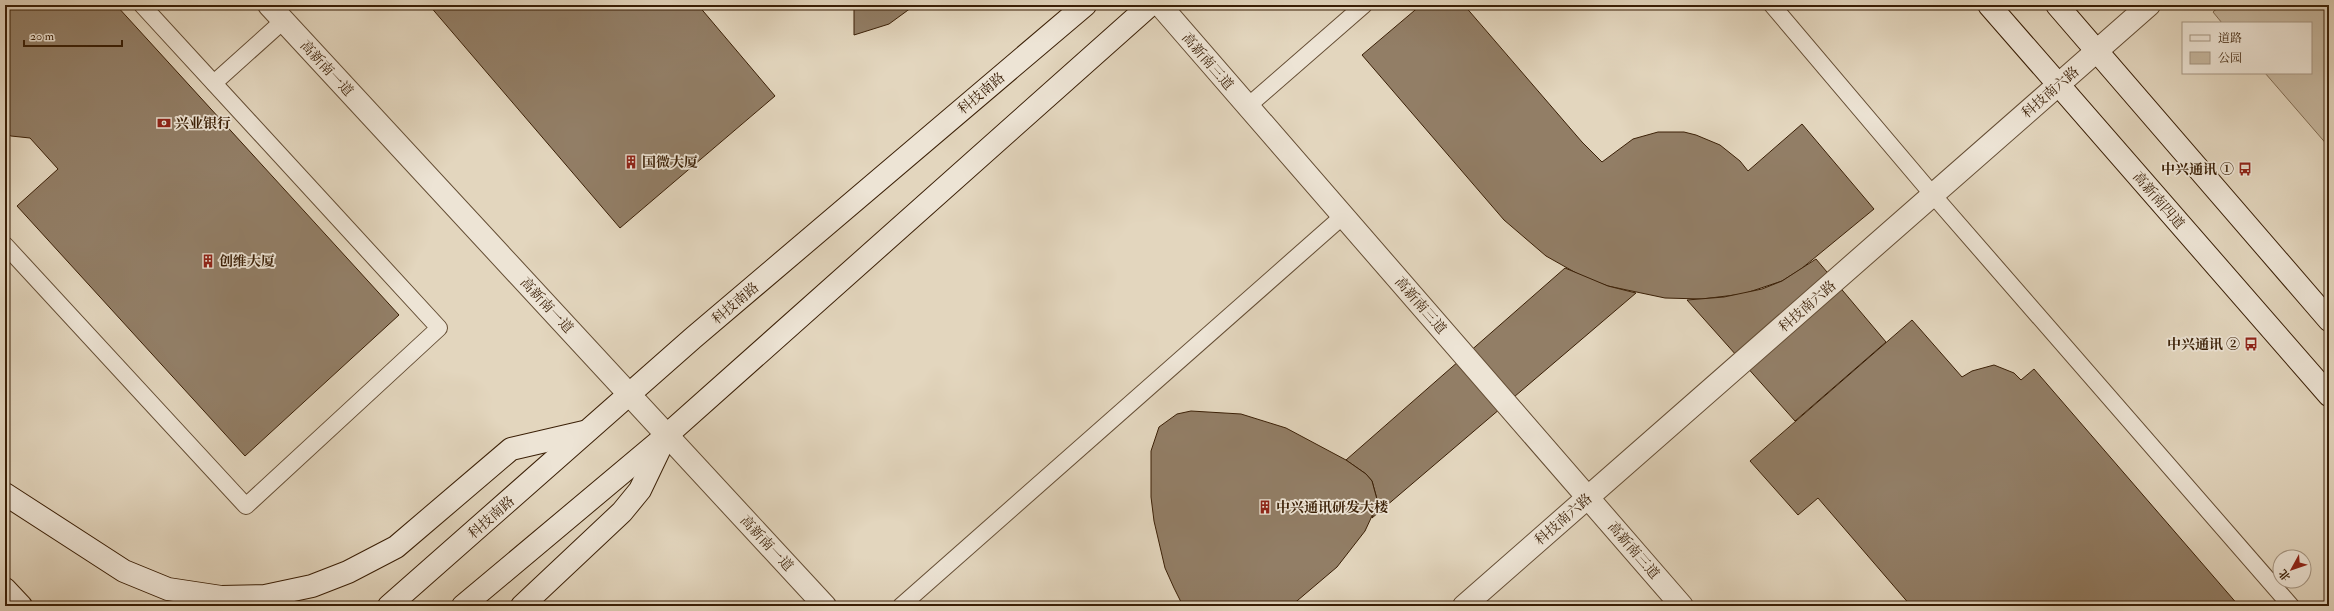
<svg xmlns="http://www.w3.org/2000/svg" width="2334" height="611" font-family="'IM FELL Double Pica','Noto Serif SC',serif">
	<rect width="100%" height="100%" fill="#e3d6be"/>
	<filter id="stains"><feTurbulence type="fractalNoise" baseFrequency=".005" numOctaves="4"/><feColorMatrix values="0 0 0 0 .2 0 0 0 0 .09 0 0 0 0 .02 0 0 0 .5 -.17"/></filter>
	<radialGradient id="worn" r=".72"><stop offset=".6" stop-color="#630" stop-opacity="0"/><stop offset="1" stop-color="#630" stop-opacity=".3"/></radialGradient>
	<!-- green -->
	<polygon fill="#c6b79f" stroke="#806b52" points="2221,5 2329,5 2329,147 2265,73 2311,73 2311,23 2222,23 2213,12"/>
	<!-- building -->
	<g fill="#927e66" stroke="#3a1f06">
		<polygon points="5,5 116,5 399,315 245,456 17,206 58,169 30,138 11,136 5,133"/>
		<polygon points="429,5 698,5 775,96 620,228"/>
		<polygon points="854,5 915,5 889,24 854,35"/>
		<polygon points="1421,5 1464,5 1582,142 1602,162 1633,139 1658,132 1684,132 1696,135 1720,145 1740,161 1748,171 1802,124 1874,209 1801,269 1782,281 1743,294 1702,299 1665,298 1608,286 1585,278 1546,256 1504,220 1362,55"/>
		<polygon points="1816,259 1886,342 1795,421 1687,300 1724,297 1762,289 1782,281"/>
		<polygon points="1565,268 1608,286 1636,293 1372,518 1378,503 1372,481 1366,474 1346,460"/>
		<polygon points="1912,320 1962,377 1972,371 1994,365 2014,373 2021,380 2034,369 2239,606 1911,606 1818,498 1798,515 1750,461"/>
		<polygon points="1191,411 1241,414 1286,428 1346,460 1366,474 1372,481 1378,503 1365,531 1337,567 1291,606 1183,606 1174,588 1165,568 1154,521 1151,497 1151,451 1159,427 1177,414"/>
	</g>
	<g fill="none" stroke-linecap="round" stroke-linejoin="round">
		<!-- service casing -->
		<g stroke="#644d34" stroke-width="18">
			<g id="service">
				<polyline points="1772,5 1933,195 2291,606"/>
				<polyline points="214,83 283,21"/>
				<polyline points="1248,106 1364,5"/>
				<polyline points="5,245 246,506 439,328 142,5"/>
				<polyline points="901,606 1343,216"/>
			</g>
		</g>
		<!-- minor casing -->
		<g stroke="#644d34" stroke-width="24">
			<g id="minor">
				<polyline points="1160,5 1682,606"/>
				<polyline points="1464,606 2058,85"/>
			</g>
		</g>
		<!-- tertiary casing -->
		<g stroke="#644d34" stroke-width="24">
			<g id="tertiary">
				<polyline points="269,5 825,606"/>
				<polyline points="2058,85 2149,5"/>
			</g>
		</g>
		<!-- secondary casing -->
		<g stroke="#3a1f06" stroke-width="24">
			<g id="secondary">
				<polyline points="1989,5 2329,395"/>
				<polyline points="2057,5 2329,320"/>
				<polyline points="5,494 124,571 168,589 221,597 265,596 312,586 348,572 396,547 511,449 584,432"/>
				<polyline points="5,589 21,606"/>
				<polyline points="389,606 693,338 1085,5"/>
				<polyline points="463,606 667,435 1150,5"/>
				<polyline points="522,606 622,512 640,490 663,442"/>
			</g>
		</g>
		<!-- service -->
		<use href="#service" stroke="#ede4d5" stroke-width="16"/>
		<!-- minor -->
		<use href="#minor" stroke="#ede4d5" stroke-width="22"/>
		<!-- tertiary -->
		<use href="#tertiary" stroke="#ede4d5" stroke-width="22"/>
		<!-- secondary -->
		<use href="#secondary" stroke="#ede4d5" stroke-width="22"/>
	</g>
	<!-- icons -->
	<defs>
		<g id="bank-bare" transform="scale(1.08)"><path d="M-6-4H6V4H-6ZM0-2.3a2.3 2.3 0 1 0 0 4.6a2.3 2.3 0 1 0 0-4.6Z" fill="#8f2418" stroke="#ede4d5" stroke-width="2.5" paint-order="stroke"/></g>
		<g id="building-bare" transform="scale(1.08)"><path d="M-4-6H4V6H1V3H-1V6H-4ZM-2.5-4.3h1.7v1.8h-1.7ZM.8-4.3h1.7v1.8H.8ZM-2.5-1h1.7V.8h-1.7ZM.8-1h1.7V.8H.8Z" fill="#8f2418" stroke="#ede4d5" stroke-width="2.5" paint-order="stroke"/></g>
		<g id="bus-bare" transform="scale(1.08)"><path d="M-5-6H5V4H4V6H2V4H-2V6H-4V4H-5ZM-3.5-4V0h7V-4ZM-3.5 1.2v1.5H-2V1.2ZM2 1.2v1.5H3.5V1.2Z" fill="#8f2418" stroke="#ede4d5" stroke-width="2.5" paint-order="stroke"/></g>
	</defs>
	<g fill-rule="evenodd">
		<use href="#bank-bare" x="164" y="123"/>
		<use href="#building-bare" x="631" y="162"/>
		<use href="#bus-bare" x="2245" y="169"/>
		<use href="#building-bare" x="208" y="261"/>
		<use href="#bus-bare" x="2251" y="344"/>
		<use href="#building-bare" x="1265" y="507"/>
	</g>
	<g text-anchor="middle" stroke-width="3.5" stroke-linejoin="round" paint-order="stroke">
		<!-- street labels -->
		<g font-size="14" fill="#3a1f06" stroke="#ede4d5">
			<text transform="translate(1208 61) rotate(49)" y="5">高新南三道</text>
			<text transform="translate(327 68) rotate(47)" y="5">高新南一道</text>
			<text transform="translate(2050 92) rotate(-41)" y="5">科技南六路</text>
			<text transform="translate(981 93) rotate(-40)" y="5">科技南路</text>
			<text transform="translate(2159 200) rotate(49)" y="5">高新南四道</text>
			<text transform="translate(735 303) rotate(-40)" y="5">科技南路</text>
			<text transform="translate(547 305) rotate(47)" y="5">高新南一道</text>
			<text transform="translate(1421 305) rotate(49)" y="5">高新南三道</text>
			<text transform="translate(1807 306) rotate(-41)" y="5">科技南六路</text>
			<text transform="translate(491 517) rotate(-41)" y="5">科技南路</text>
			<text transform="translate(1563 519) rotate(-41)" y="5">科技南六路</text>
			<text transform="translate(767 543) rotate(47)" y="5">高新南一道</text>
			<text transform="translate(1634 550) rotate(49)" y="5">高新南三道</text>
		</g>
		<!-- poi labels -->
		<g font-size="14" font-weight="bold" fill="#3a1f06" stroke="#ede4d5" text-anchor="start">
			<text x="175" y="128">兴业银行</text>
			<text x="642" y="167">国微大厦</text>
			<text x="2234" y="174" text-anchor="end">中兴通讯 ①</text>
			<text x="219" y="266">创维大厦</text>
			<text x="2240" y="349" text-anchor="end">中兴通讯 ②</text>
			<text x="1276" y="512">中兴通讯研发大楼</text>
		</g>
	</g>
	<!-- margin -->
	<rect width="2334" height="611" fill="none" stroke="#e3d6be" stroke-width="20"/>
	<rect x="6" y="6" width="2322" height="599" fill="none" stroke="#3a1f06" stroke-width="2"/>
	<rect x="10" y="10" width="2314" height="591" fill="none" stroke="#3a1f06"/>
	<!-- legend -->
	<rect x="2182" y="22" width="130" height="52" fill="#ede4d5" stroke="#a59582"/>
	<rect x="2190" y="35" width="20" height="6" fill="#ede4d5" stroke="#a59582"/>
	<text x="2218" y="42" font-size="12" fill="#3a1f06">道路</text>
	<rect x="2190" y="52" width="20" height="12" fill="#c6b79f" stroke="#a59582"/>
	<text x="2218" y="62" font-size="12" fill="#3a1f06">公园</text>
	<!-- north arrow -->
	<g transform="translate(2292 569) rotate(230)"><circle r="19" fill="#ede4d5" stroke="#a59582"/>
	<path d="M0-3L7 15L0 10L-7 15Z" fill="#8f2418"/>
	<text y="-6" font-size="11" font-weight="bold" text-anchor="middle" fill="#3a1f06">北</text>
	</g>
	<!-- scale -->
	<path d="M24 40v6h98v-6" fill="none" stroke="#3a1f06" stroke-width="2"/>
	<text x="30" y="40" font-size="12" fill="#3a1f06" stroke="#ede4d5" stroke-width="3" paint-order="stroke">20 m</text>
	<rect width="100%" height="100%" filter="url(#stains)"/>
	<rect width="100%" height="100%" fill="url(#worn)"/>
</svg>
